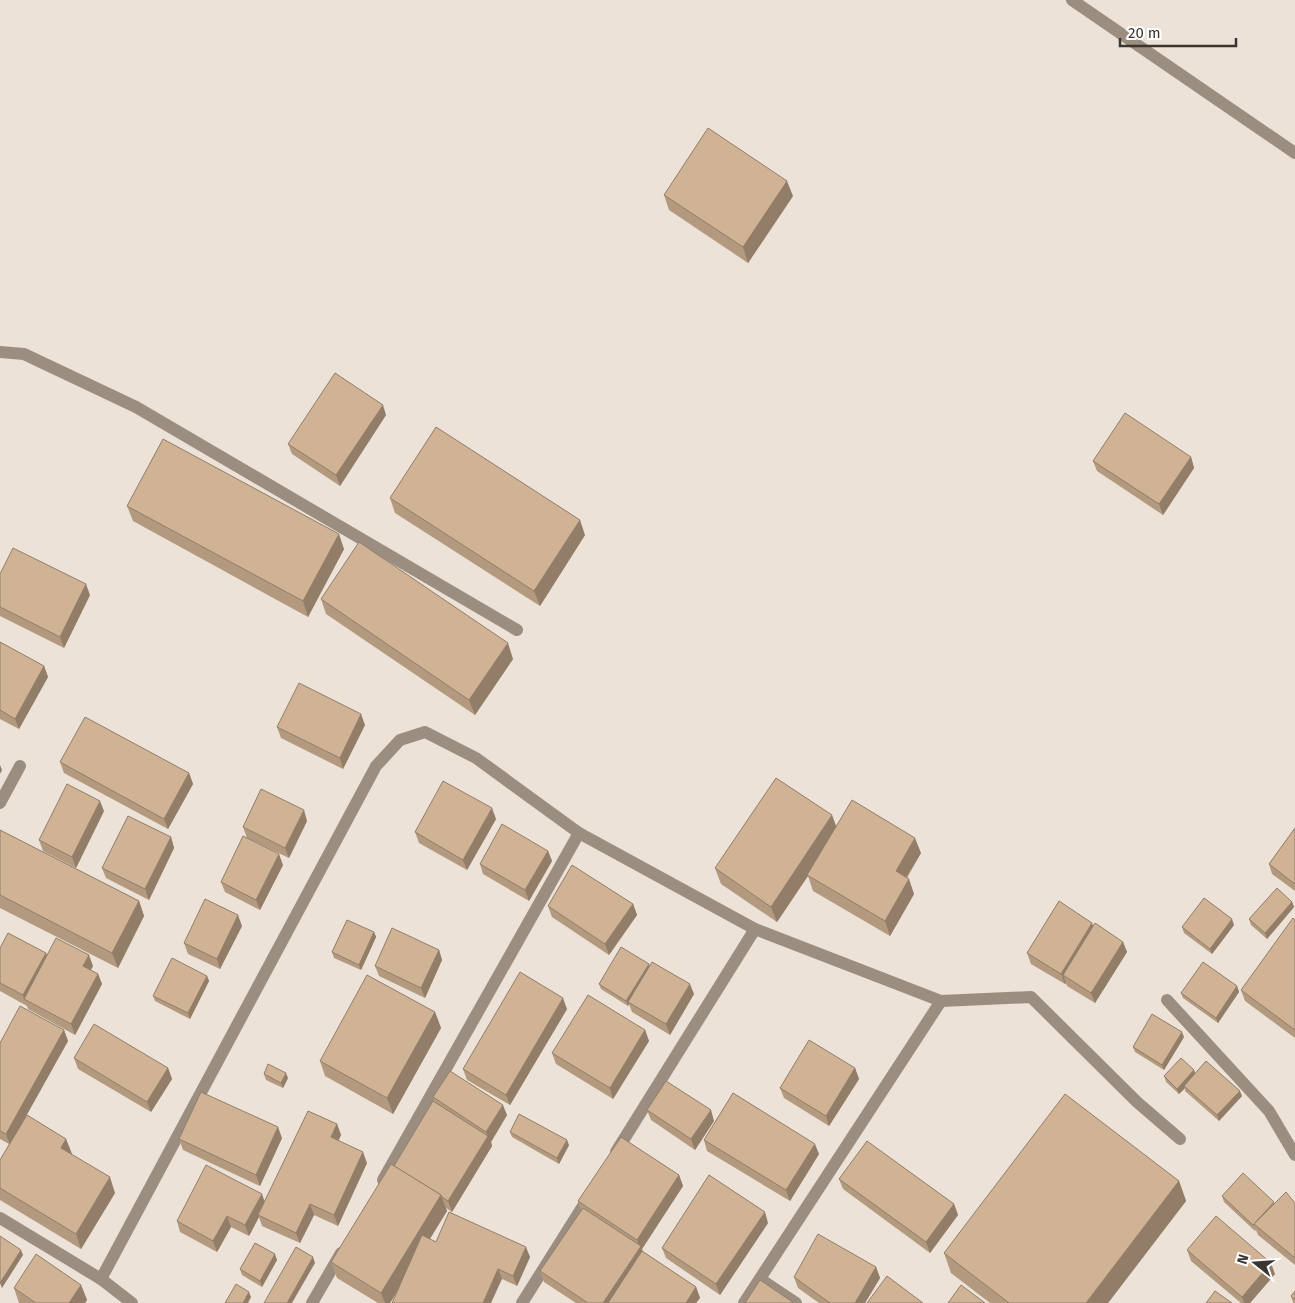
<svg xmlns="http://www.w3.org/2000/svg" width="1295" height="1303" font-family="'Fira Sans',sans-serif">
	<rect width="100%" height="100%" fill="#ede2d7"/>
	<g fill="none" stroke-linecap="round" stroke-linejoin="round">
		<!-- minor -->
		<g stroke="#9b8e81" stroke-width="12">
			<polyline points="1072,0 1295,153"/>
			<polyline points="0,352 24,354 136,407 517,630"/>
			<polyline points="0,803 20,766"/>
			<polyline points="1167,1000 1269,1111 1295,1155"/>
			<polyline points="616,1152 755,929"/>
			<polyline points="383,1180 579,833"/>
			<polyline points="0,1218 101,1279 132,1303"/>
			<polyline points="101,1279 376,766 400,740 425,732 476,758 579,833 755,929 941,1001 1031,997 1137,1102 1180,1139"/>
			<polyline points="760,1279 796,1303"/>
			<polyline points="312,1303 341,1253"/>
			<polyline points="522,1303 590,1195"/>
			<polyline points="744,1303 941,1001"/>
		</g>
	</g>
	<!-- wall -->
	<g fill="#b39a7f">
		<polygon points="664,195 793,196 748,263 669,210"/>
		<polygon points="386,415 340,486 292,454 288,444"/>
		<polygon points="1191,457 1194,468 1163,515 1097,471 1093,461"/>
		<polygon points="390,498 585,535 540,606 395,513"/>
		<polygon points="127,506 344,549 308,617 133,521"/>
		<polygon points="0,574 90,595 64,648 0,616"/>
		<polygon points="321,599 513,659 475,715 326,614"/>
		<polygon points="0,642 44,666 48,677 19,729 0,719"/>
		<polygon points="365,725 343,769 281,738 277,727"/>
		<polygon points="60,762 189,773 193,784 168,829 64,773"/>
		<polygon points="104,811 76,868 43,851 39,840"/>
		<polygon points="496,819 467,870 419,843 415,832"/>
		<polygon points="307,821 289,858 247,838 243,827"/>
		<polygon points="836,826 921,853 907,878 914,894 890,936 813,891 808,876 777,922 721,884 715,868"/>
		<polygon points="1295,828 1295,891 1272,874 1269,864"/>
		<polygon points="0,830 139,901 144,916 118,968 0,908"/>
		<polygon points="171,837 174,848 149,900 106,878 102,868"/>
		<polygon points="548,851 552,861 529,901 483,874 480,864"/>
		<polygon points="283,865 260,910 225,892 221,882"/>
		<polygon points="1292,902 1294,907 1267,939 1251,925 1249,919"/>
		<polygon points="633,904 637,915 609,955 552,917 548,906"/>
		<polygon points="1295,920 1295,1038 1245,1001 1241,990"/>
		<polygon points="1234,925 1212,954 1184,933 1182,927"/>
		<polygon points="242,926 220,969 188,954 184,943"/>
		<polygon points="374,932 376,937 361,970 334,958 332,952"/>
		<polygon points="1123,942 1127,952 1095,1003 1067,986 1066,983 1065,984 1031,964 1027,953"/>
		<polygon points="0,948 46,953 47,955 93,966 91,970 98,974 102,984 75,1035 28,1009 27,1006 0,991"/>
		<polygon points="439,950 442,960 425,998 379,976 375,966"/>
		<polygon points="650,966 694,994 670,1035 632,1012 629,1004 628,1006 601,989 599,984"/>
		<polygon points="207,976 209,981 190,1019 155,1001 153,996"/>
		<polygon points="1237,986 1239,992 1218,1023 1183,998 1181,993"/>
		<polygon points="567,1009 510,1105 467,1080 463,1069"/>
		<polygon points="435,1012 441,1028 393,1114 325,1076 320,1061"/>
		<polygon points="64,1030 68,1041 23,1121 66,1139 72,1155 115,1193 81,1249 0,1200 0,1160 9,1144 0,1139 0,1043"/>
		<polygon points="645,1030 649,1041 613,1099 556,1064 552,1053"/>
		<polygon points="1184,1037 1164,1070 1135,1052 1133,1047"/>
		<polygon points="74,1058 168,1068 172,1079 151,1112 78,1069"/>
		<polygon points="855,1068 859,1079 829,1126 784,1098 780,1088"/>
		<polygon points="1194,1070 1195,1073 1242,1096 1219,1121 1185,1091 1185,1088 1179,1094 1166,1082 1164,1076"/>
		<polygon points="264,1074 288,1078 283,1088 266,1080"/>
		<polygon points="433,1097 507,1115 491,1142 492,1146 452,1212 446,1208 447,1211 430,1239 436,1242 530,1257 517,1286 502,1279 397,1292 390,1303 378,1303 337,1278 331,1262 435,1102"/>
		<polygon points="647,1110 714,1121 695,1150 651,1120"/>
		<polygon points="337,1124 341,1135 338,1141 367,1163 338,1226 314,1215 300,1243 262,1226 259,1217 249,1236 231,1227 217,1252 180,1232 177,1221 265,1202"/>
		<polygon points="510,1132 569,1145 559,1164 512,1137"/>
		<polygon points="282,1138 260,1186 183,1150 179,1139"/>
		<polygon points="704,1140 819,1154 790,1201 707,1151"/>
		<polygon points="679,1175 683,1186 642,1249 642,1251 696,1287 700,1298 696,1303 576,1303 544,1282 540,1271 581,1210 578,1201"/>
		<polygon points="839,1179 954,1204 958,1215 930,1253 843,1189"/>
		<polygon points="1179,1181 1186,1201 1108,1303 990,1303 951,1273 944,1253"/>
		<polygon points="1222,1196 1274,1202 1274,1203 1295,1203 1295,1265 1258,1235 1256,1230 1255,1231 1224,1202"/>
		<polygon points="768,1223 720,1295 666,1258 662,1248"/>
		<polygon points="1187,1250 1275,1274 1250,1303 1241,1303 1191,1261"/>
		<polygon points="277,1260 262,1287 242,1275 240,1269"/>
		<polygon points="876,1267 880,1278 865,1303 819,1303 798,1288 794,1277"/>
		<polygon points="81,1285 87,1300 85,1303 19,1303 14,1288"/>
		<polygon points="1295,1291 1295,1303 1294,1303 1293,1302 1291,1296"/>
	</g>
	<!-- shaded-wall -->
	<g fill="#927d68">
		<polygon points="787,181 793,196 748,263 743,247"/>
		<polygon points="383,405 386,415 340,486 336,475"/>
		<polygon points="1191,457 1194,468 1163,515 1159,504"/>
		<polygon points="580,520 585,535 540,606 534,591"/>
		<polygon points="339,534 344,549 308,617 303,601"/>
		<polygon points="86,584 90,595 64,648 60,637"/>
		<polygon points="508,643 513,659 475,715 469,700"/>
		<polygon points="44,666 48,677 19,729 15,719"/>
		<polygon points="361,714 365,725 343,769 340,758"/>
		<polygon points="0,765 2,770 0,774"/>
		<polygon points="189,773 193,784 168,829 164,819"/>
		<polygon points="100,801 104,811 76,868 72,857"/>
		<polygon points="492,808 496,819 467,870 463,860"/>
		<polygon points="304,810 307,821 289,858 285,848"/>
		<polygon points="832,815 838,831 777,922 771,907"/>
		<polygon points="171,837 174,848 149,900 145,889"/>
		<polygon points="915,838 921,853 901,886 896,871"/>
		<polygon points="548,851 552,861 529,901 525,890"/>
		<polygon points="279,854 283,865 260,910 256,900"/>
		<polygon points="909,879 914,894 890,936 885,921"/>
		<polygon points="139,901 144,916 118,968 112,953"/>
		<polygon points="1292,902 1294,907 1267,939 1265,933"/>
		<polygon points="633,904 637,915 609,955 605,944"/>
		<polygon points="238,915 242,926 220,969 217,959"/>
		<polygon points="1232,919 1234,925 1212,954 1210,949"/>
		<polygon points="1092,923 1096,933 1063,975 1066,983 1065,984 1061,974"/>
		<polygon points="374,932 376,937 361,970 359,965"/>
		<polygon points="1123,942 1127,952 1095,1003 1091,993"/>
		<polygon points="439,950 442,960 425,998 421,988"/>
		<polygon points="46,953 50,964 24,999 23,995"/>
		<polygon points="89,955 93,966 87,976 83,966"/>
		<polygon points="649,964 651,970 628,1002 629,1004 628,1006 626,1001"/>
		<polygon points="98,974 102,984 75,1035 71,1024"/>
		<polygon points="207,976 209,981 190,1019 188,1013"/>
		<polygon points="690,984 694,994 670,1035 666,1024"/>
		<polygon points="1237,986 1239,992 1218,1023 1216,1018"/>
		<polygon points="563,998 567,1009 510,1105 506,1095"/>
		<polygon points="435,1012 441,1028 393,1114 387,1098"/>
		<polygon points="64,1030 68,1041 10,1145 6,1134"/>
		<polygon points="645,1030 649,1041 613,1099 610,1088"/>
		<polygon points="1182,1032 1184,1037 1164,1070 1162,1065"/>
		<polygon points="168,1068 172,1079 151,1112 147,1102"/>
		<polygon points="855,1068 859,1079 829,1126 826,1116"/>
		<polygon points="1194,1070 1196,1076 1184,1086 1185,1088 1179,1094 1177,1089"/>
		<polygon points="286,1073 288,1078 283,1088 281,1083"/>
		<polygon points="1240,1091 1242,1096 1219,1121 1217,1115"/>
		<polygon points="503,1105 507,1115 491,1142 492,1146 452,1212 448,1201 488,1136 486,1132"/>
		<polygon points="711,1110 714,1121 695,1150 691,1139"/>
		<polygon points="337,1124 341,1135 335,1148 331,1137"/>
		<polygon points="278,1127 282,1138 260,1186 256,1175"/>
		<polygon points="66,1139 72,1154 67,1164 61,1148"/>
		<polygon points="567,1140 569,1145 559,1164 557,1158"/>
		<polygon points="815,1144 819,1154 790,1201 786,1190"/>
		<polygon points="363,1152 367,1163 338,1226 334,1215"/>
		<polygon points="679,1175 683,1186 642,1249 645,1257 614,1303 603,1303 640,1248 637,1240"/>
		<polygon points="110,1177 115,1193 81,1249 76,1234"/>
		<polygon points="1179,1181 1186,1201 1108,1303 1086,1303"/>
		<polygon points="262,1194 266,1205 258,1215 259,1217 249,1236 245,1225"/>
		<polygon points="441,1195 447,1211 390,1303 385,1303 381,1293"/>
		<polygon points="310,1204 314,1215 300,1243 296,1233"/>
		<polygon points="954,1204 958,1215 930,1253 926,1242"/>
		<polygon points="765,1212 768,1223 720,1295 716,1284"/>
		<polygon points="227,1216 231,1227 217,1252 213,1241"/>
		<polygon points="526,1247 530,1257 517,1286 513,1276"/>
		<polygon points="21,1250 23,1255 2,1288 0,1283"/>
		<polygon points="275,1254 277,1260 262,1287 260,1281"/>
		<polygon points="313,1257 315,1263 292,1303 287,1303"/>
		<polygon points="1271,1263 1275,1274 1250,1303 1244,1303 1242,1297"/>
		<polygon points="876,1267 880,1278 865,1303 855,1303"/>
		<polygon points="498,1269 502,1279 491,1303 483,1303"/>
		<polygon points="81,1285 87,1300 85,1303 69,1303"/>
		<polygon points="696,1287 700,1298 696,1303 686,1303"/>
		<polygon points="249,1292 251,1297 248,1303 243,1303"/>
	</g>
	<!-- building -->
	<g fill="#d0b394" stroke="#927d68">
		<polygon points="708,128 787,181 743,247 664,195"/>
		<polygon points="335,373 383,405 336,475 288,444"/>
		<polygon points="1125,413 1191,457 1159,504 1093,461"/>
		<polygon points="436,427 580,520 534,591 390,498"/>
		<polygon points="163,439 339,534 303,601 127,506"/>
		<polygon points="359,542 508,643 469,700 321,599"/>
		<polygon points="13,548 86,584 60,637 0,607 0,574"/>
		<polygon points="0,642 44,666 15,719 0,710"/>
		<polygon points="299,683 361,714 340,758 277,727"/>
		<polygon points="85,717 189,773 164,819 60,762"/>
		<polygon points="776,778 832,815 771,907 715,868"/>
		<polygon points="443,781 492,808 463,860 415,832"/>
		<polygon points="67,784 100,801 72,857 39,840"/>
		<polygon points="261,789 304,810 285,848 243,827"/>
		<polygon points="852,800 915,838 896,871 909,879 885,921 807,875"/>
		<polygon points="128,816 171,837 145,889 102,868"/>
		<polygon points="502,824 548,851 525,890 480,864"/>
		<polygon points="1295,828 1295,884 1269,864"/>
		<polygon points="0,830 139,901 112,953 0,895"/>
		<polygon points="243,836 279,854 256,900 221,882"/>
		<polygon points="572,865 633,904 605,944 548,906"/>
		<polygon points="1277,888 1292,902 1265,933 1249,919"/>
		<polygon points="1204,898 1232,919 1210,949 1182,927"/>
		<polygon points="205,899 238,915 217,959 184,943"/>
		<polygon points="1059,901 1092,923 1061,974 1027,953"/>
		<polygon points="1293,918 1295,920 1295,1030 1241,990"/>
		<polygon points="347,920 374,932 359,965 332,952"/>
		<polygon points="1095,923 1123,942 1091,993 1063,975"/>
		<polygon points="392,928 439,950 421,988 375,966"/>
		<polygon points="8,933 46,953 23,995 0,983 0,948"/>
		<polygon points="56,938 89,955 83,966 98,974 71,1024 24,999"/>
		<polygon points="621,947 649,964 626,1001 599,984"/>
		<polygon points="172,958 207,976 188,1013 153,996"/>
		<polygon points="652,962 690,984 666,1024 628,1002"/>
		<polygon points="1203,962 1237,986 1216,1018 1181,993"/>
		<polygon points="520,972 563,998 506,1095 463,1069"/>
		<polygon points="367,975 435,1012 387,1098 320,1061"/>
		<polygon points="588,995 645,1030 610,1088 552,1053"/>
		<polygon points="20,1006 64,1030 6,1134 0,1131 0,1043"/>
		<polygon points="1152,1014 1182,1032 1162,1065 1133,1047"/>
		<polygon points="94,1024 168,1068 147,1102 74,1058"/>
		<polygon points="809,1040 855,1068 826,1116 780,1088"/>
		<polygon points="1181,1058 1194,1070 1177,1089 1164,1076"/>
		<polygon points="1206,1061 1240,1091 1217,1115 1184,1086"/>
		<polygon points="268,1064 286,1073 281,1083 264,1074"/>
		<polygon points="450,1071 503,1105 486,1132 433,1097"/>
		<polygon points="666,1081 711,1110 691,1139 647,1110"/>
		<polygon points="201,1092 278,1127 256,1175 179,1139"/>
		<polygon points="733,1093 815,1144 786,1190 704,1140"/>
		<polygon points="1065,1094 1179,1181 1086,1303 1009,1303 944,1253"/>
		<polygon points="433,1101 488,1136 448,1201 442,1197 441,1195 394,1166"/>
		<polygon points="308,1111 337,1124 331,1137 363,1152 334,1215 310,1204 296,1233 258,1215"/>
		<polygon points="519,1114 567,1140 557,1158 510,1132"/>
		<polygon points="27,1115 66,1139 61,1148 110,1177 76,1234 0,1188 0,1160"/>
		<polygon points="621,1137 679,1175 637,1240 578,1201"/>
		<polygon points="867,1141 954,1204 926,1242 839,1179"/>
		<polygon points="391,1164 441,1195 381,1293 331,1262"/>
		<polygon points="206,1165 262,1194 245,1225 227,1216 213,1241 177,1221"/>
		<polygon points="1243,1173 1274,1202 1253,1225 1222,1196"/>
		<polygon points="709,1175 765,1212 716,1284 662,1248"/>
		<polygon points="1286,1192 1295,1203 1295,1258 1254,1224"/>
		<polygon points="583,1208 641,1246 603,1303 588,1303 540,1271"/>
		<polygon points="449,1212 526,1247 513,1276 498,1269 483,1303 392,1303 422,1235 436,1242"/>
		<polygon points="1216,1216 1271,1263 1242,1297 1187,1250"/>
		<polygon points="818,1234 876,1267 855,1303 830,1303 794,1277"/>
		<polygon points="0,1236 21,1250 0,1283"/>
		<polygon points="255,1243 275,1254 260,1281 240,1269"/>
		<polygon points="296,1247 313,1257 287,1303 264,1303"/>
		<polygon points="642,1251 696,1287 686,1303 608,1303"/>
		<polygon points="36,1254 81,1285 69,1303 36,1303 14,1288"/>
		<polygon points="887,1276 923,1303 867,1303"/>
		<polygon points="760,1280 794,1303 745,1303"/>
		<polygon points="236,1284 249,1292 243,1303 225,1303"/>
		<polygon points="961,1285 985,1303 948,1303"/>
		<polygon points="1215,1291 1232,1303 1206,1303"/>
		<polygon points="1295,1291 1295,1300 1291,1296"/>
	</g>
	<!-- north arrow -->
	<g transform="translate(1255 1263) rotate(287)" stroke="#ffffff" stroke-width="4" paint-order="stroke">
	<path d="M0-4L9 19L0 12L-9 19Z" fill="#393531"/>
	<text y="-8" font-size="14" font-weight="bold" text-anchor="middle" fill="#393531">N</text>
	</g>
	<!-- scale -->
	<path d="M1120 38v8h116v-8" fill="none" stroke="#393531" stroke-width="2.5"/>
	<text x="1128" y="38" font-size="15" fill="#393531" stroke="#ffffff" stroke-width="4" paint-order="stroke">20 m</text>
</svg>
